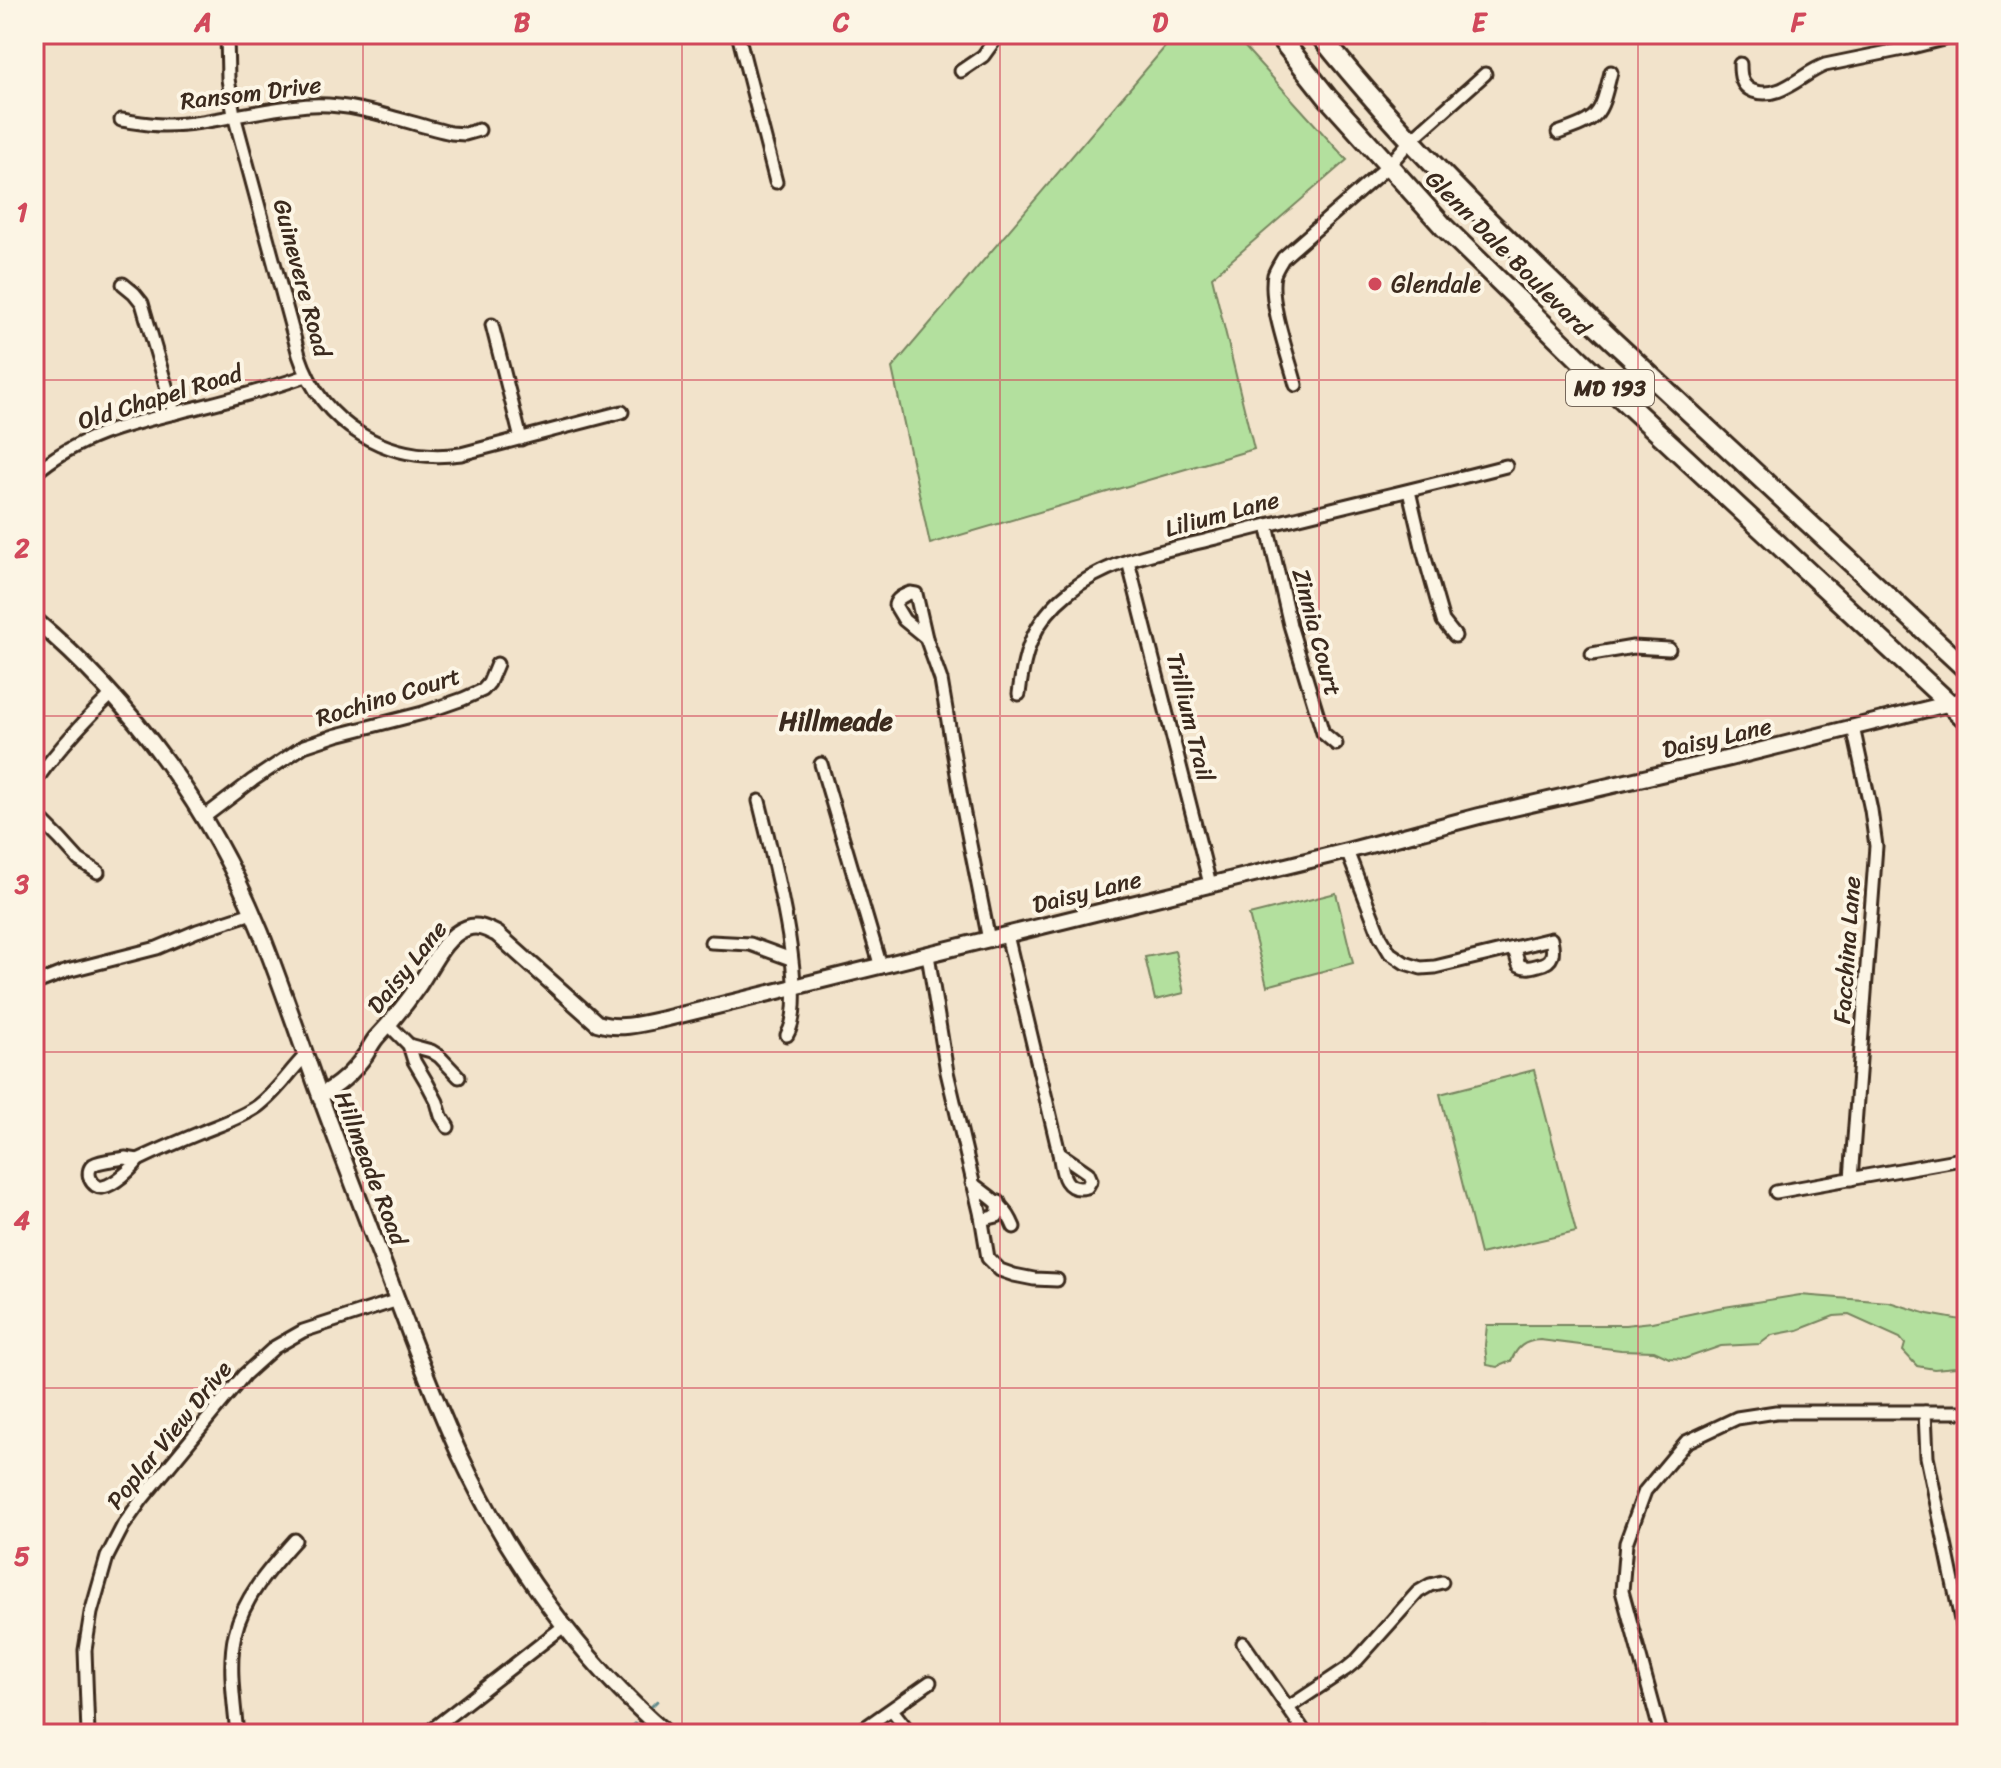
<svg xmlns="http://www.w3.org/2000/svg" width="2001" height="1768" font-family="Sriracha,sans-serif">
	<rect width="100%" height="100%" fill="#f2e3cb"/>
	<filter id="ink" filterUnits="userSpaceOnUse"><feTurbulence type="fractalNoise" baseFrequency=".0125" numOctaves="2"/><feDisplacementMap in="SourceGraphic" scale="16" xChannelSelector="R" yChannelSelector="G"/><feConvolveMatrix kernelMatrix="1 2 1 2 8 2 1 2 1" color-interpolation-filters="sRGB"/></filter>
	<g filter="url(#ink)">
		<!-- green -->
		<g fill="#b3e09e" stroke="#77855e" stroke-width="2">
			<polygon points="1176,34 1233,34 1347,160 1212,277 1254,449 930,544 892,368"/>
			<polygon points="1336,893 1353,963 1267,986 1249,915"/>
			<polygon points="1175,951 1184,993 1155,1000 1145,957"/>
			<polygon points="1534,1070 1576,1232 1480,1254 1440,1094"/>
			<path d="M 1800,1295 L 1889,1302 L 1928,1314 L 1967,1321 L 1967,1366 L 1934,1369 L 1917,1366 L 1903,1351 L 1905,1344 L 1900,1338 L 1849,1315 L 1834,1316 L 1798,1330 L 1772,1335 L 1760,1344 L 1721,1346 L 1684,1359 L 1669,1358 L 1654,1351 L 1621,1350 L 1540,1340 C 1524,1341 1517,1347 1511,1361 L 1497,1367 L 1487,1365 L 1485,1345 L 1487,1325 L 1625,1325 L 1652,1322 L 1718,1308 Z"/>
		</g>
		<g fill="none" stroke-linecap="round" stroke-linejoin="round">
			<!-- stream -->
			<g stroke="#638c8c" stroke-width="3">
				<polyline points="651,1707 657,1701"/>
				<polyline points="625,1734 636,1723"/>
			</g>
			<!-- minor casing -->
			<g stroke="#3b2a1e" stroke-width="17">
				<g id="minor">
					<path d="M 227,34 L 228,79 L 234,115 L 299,355 C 322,425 388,464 461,454 L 622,412"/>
					<polyline points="738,34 776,182"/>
					<path d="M 1740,64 C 1740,76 1741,86 1753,91 C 1780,101 1802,73 1825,65 L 1908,48 L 1963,34"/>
					<polyline points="961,71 983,56 999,34"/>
					<path d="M 121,120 C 135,122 150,125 164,125 C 212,125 263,107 312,105 C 359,103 406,123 451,133 L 465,134 L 479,130"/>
					<path d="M 1558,133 C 1601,118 1600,116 1611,72"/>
					<polyline points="123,284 134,293 142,303 174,413"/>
					<polyline points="492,325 521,439"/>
					<path d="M 1296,385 C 1289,358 1268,301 1274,275 C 1276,269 1280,263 1283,258 L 1388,166 L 1411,140 L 1485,74"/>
					<path d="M 34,474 C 82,432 139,422 199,407 C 235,398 271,388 306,376"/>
					<polyline points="1409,491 1423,551 1443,621 1455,636"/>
					<polyline points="1267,525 1290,625 1323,733 1336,744"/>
					<polyline points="1128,561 1210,884"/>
					<path d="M 910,593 L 916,594 L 926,638 L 904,620 L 895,605 C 897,598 903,596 910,593 Z"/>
					<polyline points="926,638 941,680 963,809 989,940"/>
					<polyline points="1592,654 1633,647 1669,649"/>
					<path d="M 1019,694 C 1024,652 1033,621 1068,593 C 1108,559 1166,551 1216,538 C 1312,513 1409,491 1506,466"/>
					<polyline points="821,764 881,967"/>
					<path d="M 34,783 C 57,750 83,722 112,694"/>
					<path d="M 759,801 C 770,847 811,997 787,1035"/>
					<polyline points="34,813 60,839 79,860 98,872"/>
					<polyline points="203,818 253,780 304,746 337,735 423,713 463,699 483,690 489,683 497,664"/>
					<path d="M 1347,851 L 1380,936 L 1390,953 L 1405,963 L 1421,968 L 1435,967 L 1551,939 C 1554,952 1554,962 1539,965 C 1531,967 1527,969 1519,965 L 1514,949"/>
					<polyline points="1007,935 1059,1153"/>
					<polyline points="711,942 750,944 791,959"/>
					<polyline points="928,955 947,1072 981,1216 988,1258 1000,1270 1014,1275 1034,1279 1057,1280"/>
					<polyline points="34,984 67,971 157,948 197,931 252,913"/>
					<polyline points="390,1026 409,1045 414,1061 427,1083 437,1102 441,1116 448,1127"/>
					<polyline points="409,1045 431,1051 439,1056 459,1077"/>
					<path d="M 1059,1153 L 1088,1173 L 1091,1180 L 1087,1187 C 1063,1193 1062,1171 1059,1153 Z"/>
					<path d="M 125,1158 L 138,1160 C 132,1169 114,1185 103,1187 C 92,1189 84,1172 93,1165 C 101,1160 116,1160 125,1158 Z"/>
					<path d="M 138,1160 C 159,1150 180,1141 202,1132 C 221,1124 241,1118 258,1106 C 277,1092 290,1071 306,1055"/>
					<polyline points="1851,1179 1876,846 1871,810 1853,727"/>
					<path d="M 972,1183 C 990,1198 1004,1203 1014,1227"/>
					<polyline points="1776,1192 1967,1158"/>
					<polyline points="981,1216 985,1219 997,1216 999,1202"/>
					<polyline points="1925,1412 1927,1457 1967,1649"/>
					<polyline points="1243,1643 1306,1734"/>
					<polyline points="1289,1707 1346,1669 1357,1660 1418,1592 1430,1585 1442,1582"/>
					<polyline points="892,1710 911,1734"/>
					<polyline points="1483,1732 1485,1734"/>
					<polyline points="88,1734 85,1650 91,1613 107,1557 123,1526 142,1499 244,1375 275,1347 303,1331 398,1300"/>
					<path d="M 237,1734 C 234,1702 228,1665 235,1634 C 243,1598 271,1567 295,1540"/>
					<polyline points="426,1734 564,1626"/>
					<polyline points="856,1734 930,1682"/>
					<polyline points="1661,1734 1622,1591 1626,1543 1645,1491 1686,1442 1737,1418 1776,1412 1967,1412"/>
				</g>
			</g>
			<!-- tertiary casing -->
			<g stroke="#3b2a1e" stroke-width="20">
				<g id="tertiary">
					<path d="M 34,619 C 134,703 212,812 261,933 C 282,986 300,1040 319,1093 C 343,1159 369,1224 393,1289 C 414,1344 434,1399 459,1453 C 508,1558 578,1658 667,1734"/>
					<path d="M 320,1095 C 339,1086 354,1071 366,1054 C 369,1049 372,1043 376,1038 C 392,1021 406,1004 419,985 C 432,966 444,936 467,928 C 478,924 487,929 497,934 L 597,1023 C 619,1030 642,1024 664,1019 L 1347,851 L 1479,816 L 1730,758 L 1967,699"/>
				</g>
			</g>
			<!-- primary casing -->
			<g stroke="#3b2a1e" stroke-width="24">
				<g id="primary">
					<polyline points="1277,34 1327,97 1444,227 1580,360 1967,720"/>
					<path d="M 1319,34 C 1407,145 1510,243 1612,340 C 1730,450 1849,559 1967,670"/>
				</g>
			</g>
			<!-- minor -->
			<use href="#minor" stroke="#fcf5e5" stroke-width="11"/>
			<!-- tertiary -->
			<use href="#tertiary" stroke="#fcf5e5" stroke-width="14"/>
			<!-- primary -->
			<use href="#primary" stroke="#fcf5e5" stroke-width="18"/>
		</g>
	</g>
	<!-- grid -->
	<path fill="none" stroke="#d1495b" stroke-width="2" stroke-opacity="0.55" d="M 363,34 L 363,1734M 682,34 L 682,1734M 1000,34 L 1000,1734M 1319,34 L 1319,1734M 1638,34 L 1638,1734M 34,380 L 1967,380M 34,716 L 1967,716M 34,1052 L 1967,1052M 34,1388 L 1967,1388"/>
	<!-- markers -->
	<circle fill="#d1495b" stroke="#fcf5e5" stroke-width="3" cx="1375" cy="284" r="8"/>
	<g text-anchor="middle" stroke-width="8" stroke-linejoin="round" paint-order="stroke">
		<!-- shield labels -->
		<rect fill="#fcf5e5" stroke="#75675a" stroke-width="2" x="1566" y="370" width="88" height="36" rx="6"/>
		<g font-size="22" font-weight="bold" fill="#3b2a1e">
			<text x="1610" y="396">MD 193</text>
		</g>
		<!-- street labels -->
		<g font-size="24" fill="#3b2a1e" stroke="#fcf5e5">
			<text transform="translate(251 93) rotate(-7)" y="8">Ransom Drive</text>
			<text transform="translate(1508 253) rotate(45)" y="8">Glenn Dale Boulevard</text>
			<text transform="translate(302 278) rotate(75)" y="8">Guinevere Road</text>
			<text transform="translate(160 397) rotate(-17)" y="8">Old Chapel Road</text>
			<text transform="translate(1222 514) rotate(-15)" y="8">Lilium Lane</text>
			<text transform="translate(1317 632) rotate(75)" y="8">Zinnia Court</text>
			<text transform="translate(388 697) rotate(-17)" y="8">Rochino Court</text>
			<text transform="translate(1190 717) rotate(76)" y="8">Trillium Trail</text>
			<text transform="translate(1717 738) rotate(-13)" y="8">Daisy Lane</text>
			<text transform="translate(1087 892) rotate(-14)" y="8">Daisy Lane</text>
			<text transform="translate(1847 950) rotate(-86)" y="8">Facchina Lane</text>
			<text transform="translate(407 967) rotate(-51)" y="8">Daisy Lane</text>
			<text transform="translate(371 1168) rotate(69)" y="8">Hillmeade Road</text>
			<text transform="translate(169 1435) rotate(-51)" y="8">Poplar View Drive</text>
		</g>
		<!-- poi labels -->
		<g font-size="24" fill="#3b2a1e" stroke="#fcf5e5" text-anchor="start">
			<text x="1391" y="292">Glendale</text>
		</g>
		<!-- neighbourhood labels -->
		<g font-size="26" font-weight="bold" fill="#3b2a1e" stroke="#fcf5e5">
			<text x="836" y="730">Hillmeade</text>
		</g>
	</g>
	<!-- margin -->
	<rect width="2001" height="1768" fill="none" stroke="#fcf5e5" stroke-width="88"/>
	<rect x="44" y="44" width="1913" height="1680" fill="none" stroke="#d1495b" stroke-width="3"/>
	<g font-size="26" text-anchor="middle" font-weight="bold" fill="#d1495b">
		<text x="203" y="31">A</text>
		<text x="522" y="31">B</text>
		<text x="841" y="31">C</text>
		<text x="1160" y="31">D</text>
		<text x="1479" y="31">E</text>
		<text x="1798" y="31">F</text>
		<text x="22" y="221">1</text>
		<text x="22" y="557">2</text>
		<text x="22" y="893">3</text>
		<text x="22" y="1229">4</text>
		<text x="22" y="1565">5</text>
	</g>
</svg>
